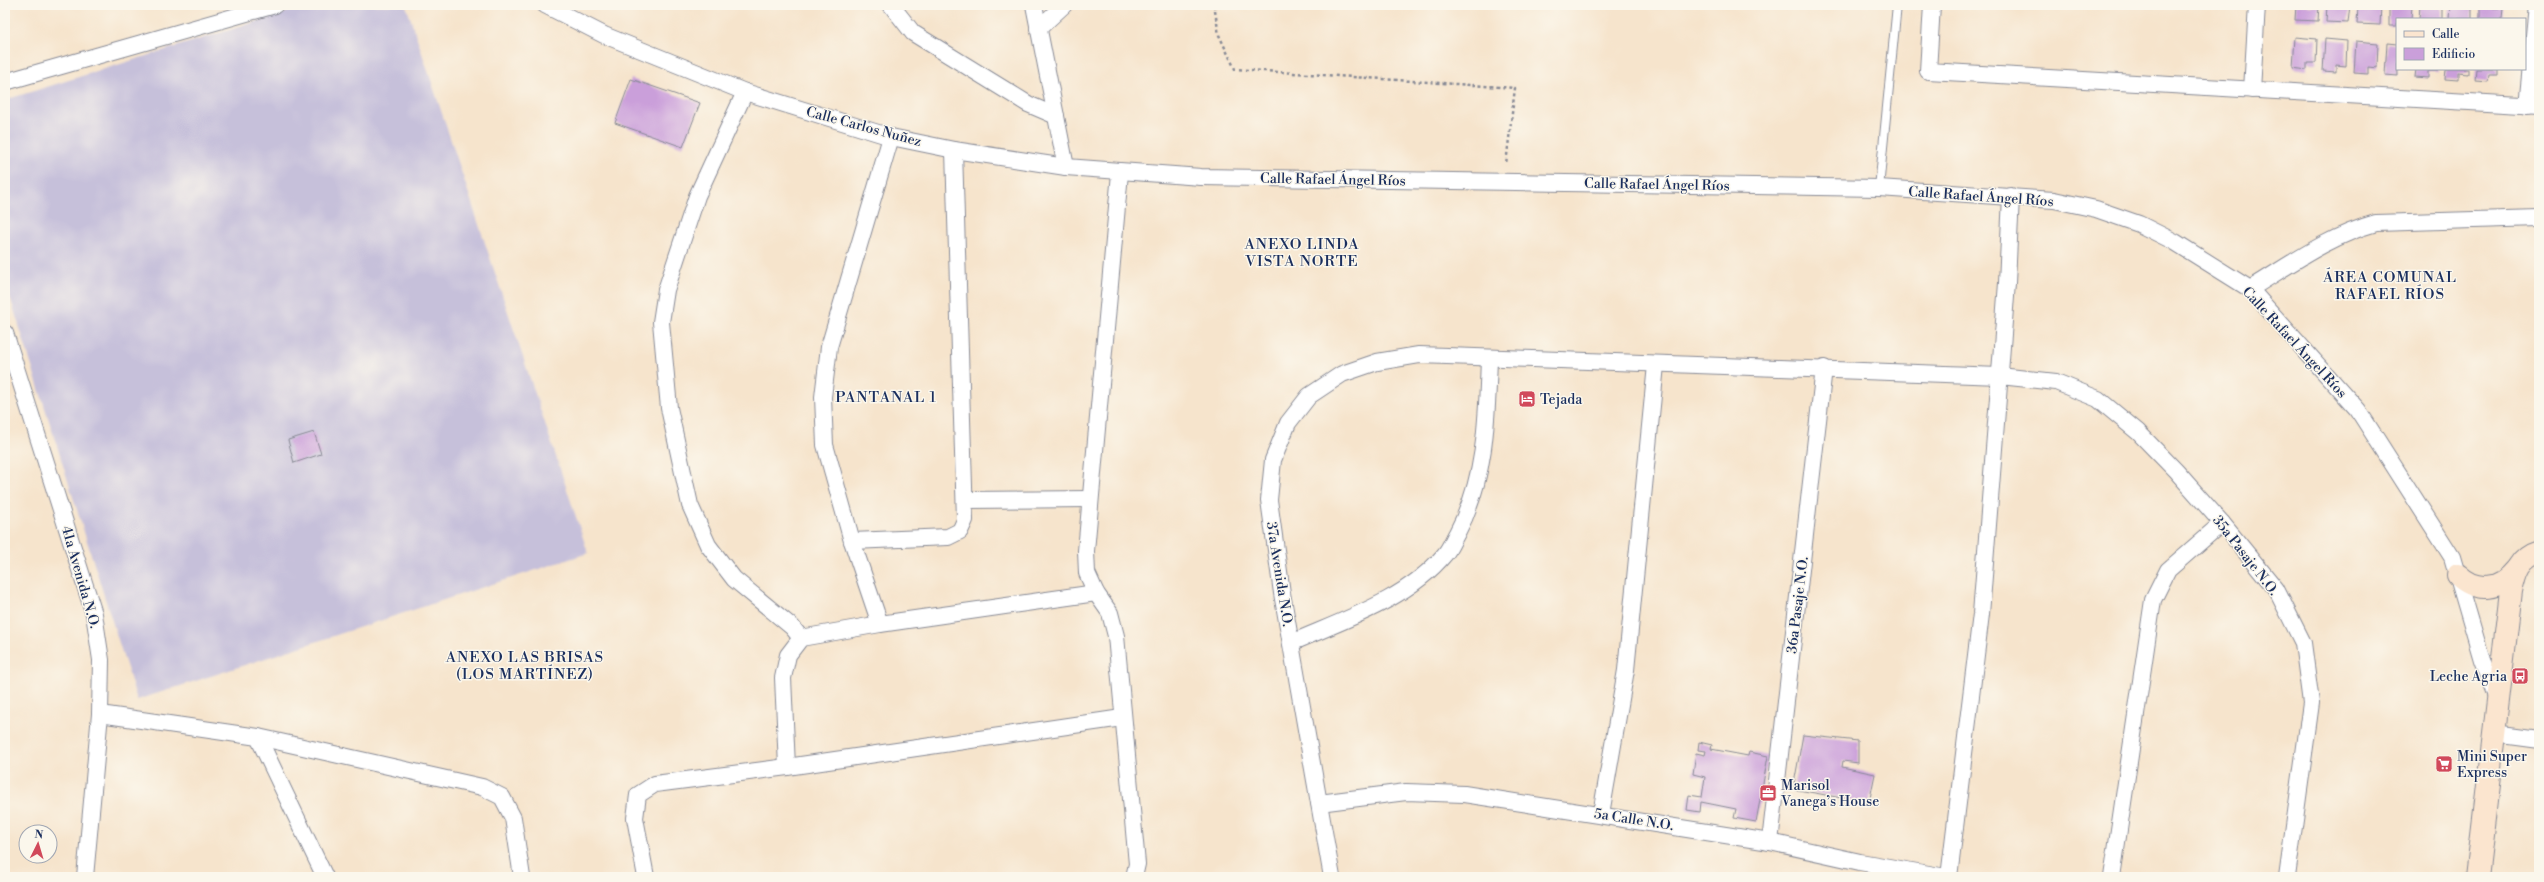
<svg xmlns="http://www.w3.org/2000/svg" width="2544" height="882" font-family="'Libre Bodoni',serif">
	<rect width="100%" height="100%" fill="#fbf7ec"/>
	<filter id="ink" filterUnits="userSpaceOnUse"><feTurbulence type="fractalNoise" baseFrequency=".025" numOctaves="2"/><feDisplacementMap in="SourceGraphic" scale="8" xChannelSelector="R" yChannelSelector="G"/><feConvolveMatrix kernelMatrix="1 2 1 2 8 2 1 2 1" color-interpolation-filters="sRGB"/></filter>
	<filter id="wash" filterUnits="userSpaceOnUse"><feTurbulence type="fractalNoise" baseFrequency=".012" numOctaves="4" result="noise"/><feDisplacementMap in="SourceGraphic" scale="16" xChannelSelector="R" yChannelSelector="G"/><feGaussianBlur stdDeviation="0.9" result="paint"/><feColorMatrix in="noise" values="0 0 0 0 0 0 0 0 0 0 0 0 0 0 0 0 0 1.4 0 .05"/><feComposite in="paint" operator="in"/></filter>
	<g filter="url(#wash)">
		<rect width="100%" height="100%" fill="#f6e4cc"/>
		<!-- industrial -->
		<polygon fill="#c6c0da" points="309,5 403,5 407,8 588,553 137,700 5,281 5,100"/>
		<g id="blocks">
			<!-- building -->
			<g fill="#ca9fda">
				<polygon points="2296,5 2319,5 2318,21 2295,20"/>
				<polygon points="2327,5 2350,5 2348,23 2326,22"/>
				<polygon points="2358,5 2381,5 2380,25 2357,24"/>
				<polygon points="2389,5 2412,5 2411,19 2397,19 2397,26 2389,26"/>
				<polygon points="2420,5 2442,5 2442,19 2419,19"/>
				<polygon points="2450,5 2472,5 2472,19 2449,19"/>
				<polygon points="2480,5 2493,5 2493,8 2503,8 2502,19 2480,19"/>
				<polygon points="2295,37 2317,39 2316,63 2307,63 2307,70 2293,68"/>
				<polygon points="2325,39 2347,41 2346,66 2336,65 2336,72 2323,71"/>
				<polygon points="2356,41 2378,43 2377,68 2368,67 2368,74 2354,73"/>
				<polygon points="2387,43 2397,44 2398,76 2385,75"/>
				<polygon points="2416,69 2438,69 2438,71 2428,71 2428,78 2415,77"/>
				<polygon points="2446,69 2468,69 2468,74 2458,73 2458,80 2445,79"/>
				<polygon points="2476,69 2498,69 2498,75 2489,75 2488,82 2475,81"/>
				<polygon points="631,79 700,103 683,147 615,123"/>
				<polygon points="314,432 321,454 294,463 288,440"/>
				<polygon points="1803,735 1858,741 1858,763 1843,761 1842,767 1875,774 1869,803 1793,789"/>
				<polygon points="1699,742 1712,745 1711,749 1748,756 1749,752 1768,756 1756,822 1734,818 1736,809 1701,802 1700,812 1687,810 1689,795 1702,797 1705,777 1693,774 1696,753 1705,755 1706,751 1698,750"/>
			</g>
		</g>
	</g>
	<g filter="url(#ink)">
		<use href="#blocks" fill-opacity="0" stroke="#888a95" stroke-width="1"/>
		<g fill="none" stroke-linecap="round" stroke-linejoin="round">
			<!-- service casing -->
			<g stroke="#888a95" stroke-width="10">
				<polyline id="service" points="1879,188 1897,5"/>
			</g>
			<!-- minor casing -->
			<g stroke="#888a95" stroke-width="18">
				<g id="minor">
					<polyline points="545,5 604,35 745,92 891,137 954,150 1066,167 1201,177 1879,188 2054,200 2096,209 2139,224 2175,242 2250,289 2358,410 2452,557 2482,660 2497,699"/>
					<polyline points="891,5 913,33 1028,104 1056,116"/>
					<polyline points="1034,5 1066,167"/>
					<polyline points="1932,5 1928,71 2539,106"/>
					<polyline points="1038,29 1064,5"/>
					<polyline points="5,82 275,5"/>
					<polyline points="2252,90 2257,5"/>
					<polyline points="745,92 697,196 666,290 661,322 669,408 690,505 708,545 734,579 792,627 801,638"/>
					<polyline points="2527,106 2537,5"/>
					<polyline points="1120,173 1086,551 1087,573 1096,593 1110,613 1116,636 1137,864 1134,877"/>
					<path d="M 2250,289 C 2291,264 2329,236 2376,223 L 2539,218"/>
					<polyline points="5,333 94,614 101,660 100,714 85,877"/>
					<polyline points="966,500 1090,499"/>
					<polyline points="852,541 948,537 960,531 965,520 954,150"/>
					<polyline points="880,624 852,541 825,445 823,397 829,347 891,137"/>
					<path d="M 1291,643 C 1343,620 1407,600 1445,554 C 1450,548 1453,540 1457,533 C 1486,479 1487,418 1489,358"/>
					<polyline points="100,714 258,737 482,787 502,797 513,818 522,877"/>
					<polyline points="2494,733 2539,739"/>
					<polyline points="258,737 325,877"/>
					<polyline points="787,767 783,678 788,655 801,638 880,624 1096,593"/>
					<polyline points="1319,803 1406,792 1464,794 1770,842 1860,862 1946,877"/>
					<polyline points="1601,814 1626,670 1656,365"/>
					<polyline points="1770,842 1824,368"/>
					<polyline points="646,877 635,818 638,795 655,784 787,767 1122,718"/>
					<polyline points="1332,877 1282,593 1269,500 1273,460 1288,423 1309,396 1342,374 1377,362 1419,355 2000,376 2056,382 2098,399 2138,432 2176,471 2222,523 2276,589 2303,643 2311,703 2287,877"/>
					<polyline points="1949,877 1981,614 2007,283 2011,196"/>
					<polyline points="2112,877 2153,600 2168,570 2222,523"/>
				</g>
			</g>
			<!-- secondary casing -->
			<g stroke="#888a95" stroke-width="24">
				<g id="secondary">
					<path d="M 2458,575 C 2477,593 2500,590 2516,570"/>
					<path d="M 2477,877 L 2511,591 C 2515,572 2519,557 2539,551"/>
				</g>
			</g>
			<!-- path -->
			<polyline stroke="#888a95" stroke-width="2.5" stroke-dasharray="3 3" stroke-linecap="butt" points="1214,5 1219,35 1235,69 1515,88 1506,164"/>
			<!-- service -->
			<use href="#service" stroke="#fff" stroke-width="8"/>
			<!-- minor -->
			<use href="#minor" stroke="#fff" stroke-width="16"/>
			<!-- secondary -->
			<use href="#secondary" stroke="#fbe5cf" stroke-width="22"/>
		</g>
	</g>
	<!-- icons -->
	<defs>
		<g id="hotel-square" transform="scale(0.9)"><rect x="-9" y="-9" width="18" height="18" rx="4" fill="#d1495b" stroke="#fbf7ec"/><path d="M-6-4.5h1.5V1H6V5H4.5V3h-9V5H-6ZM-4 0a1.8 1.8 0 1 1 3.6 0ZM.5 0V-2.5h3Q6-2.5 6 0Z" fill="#fff"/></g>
		<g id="bus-square" transform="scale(0.9)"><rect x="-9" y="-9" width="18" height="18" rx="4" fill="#d1495b" stroke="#fbf7ec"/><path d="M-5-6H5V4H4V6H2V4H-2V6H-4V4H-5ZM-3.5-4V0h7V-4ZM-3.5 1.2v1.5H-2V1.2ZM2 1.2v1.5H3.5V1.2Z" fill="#fff"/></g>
		<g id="supermarket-square" transform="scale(0.9)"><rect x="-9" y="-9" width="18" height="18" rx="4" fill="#d1495b" stroke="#fbf7ec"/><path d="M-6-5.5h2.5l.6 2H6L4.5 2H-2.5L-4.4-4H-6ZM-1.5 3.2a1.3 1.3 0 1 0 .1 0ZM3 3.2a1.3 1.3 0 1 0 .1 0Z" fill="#fff"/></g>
		<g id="office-square" transform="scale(0.9)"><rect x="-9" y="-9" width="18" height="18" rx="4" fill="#d1495b" stroke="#fbf7ec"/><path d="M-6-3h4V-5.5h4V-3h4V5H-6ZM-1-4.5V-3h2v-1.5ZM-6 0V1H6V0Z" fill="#fff"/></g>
	</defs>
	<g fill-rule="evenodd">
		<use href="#hotel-square" x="1527" y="399"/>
		<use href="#bus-square" x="2520" y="676"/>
		<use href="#supermarket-square" x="2444" y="764"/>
		<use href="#office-square" x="1768" y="793"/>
	</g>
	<g text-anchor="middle" stroke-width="3" stroke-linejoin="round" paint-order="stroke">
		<!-- street labels -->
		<g font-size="14" fill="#1b2f5e" stroke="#fbf7ec">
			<text transform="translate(864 126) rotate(15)" y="5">Calle Carlos Nuñez</text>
			<text transform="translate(1333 179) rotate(1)" y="5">Calle Rafael Ángel Ríos</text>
			<text transform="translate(1657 184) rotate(1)" y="5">Calle Rafael Ángel Ríos</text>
			<text transform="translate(1981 196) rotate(4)" y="5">Calle Rafael Ángel Ríos</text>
			<text transform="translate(2295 342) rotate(47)" y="5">Calle Rafael Ángel Ríos</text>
			<text transform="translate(2246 555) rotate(52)" y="5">35a Pasaje N.O.</text>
			<text transform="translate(1280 574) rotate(81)" y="5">37a Avenida N.O.</text>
			<text transform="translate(81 577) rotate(74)" y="5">41a Avenida N.O.</text>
			<text transform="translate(1797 605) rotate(-83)" y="5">36a Pasaje N.O.</text>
			<text transform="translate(1634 819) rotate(9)" y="5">5a Calle N.O.</text>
		</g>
		<!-- poi labels -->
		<g font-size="14" fill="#1b2f5e" stroke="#fbf7ec" text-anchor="start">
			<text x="1540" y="404">Tejada</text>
			<text x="2507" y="681" text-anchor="end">Leche Agria</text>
			<text x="2457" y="761">Mini Super<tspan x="2457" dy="16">Express</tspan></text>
			<text x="1781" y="790">Marisol<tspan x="1781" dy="16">Vanega’s House</tspan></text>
		</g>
		<!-- neighbourhood labels -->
		<g font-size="15" letter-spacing="1" fill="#1b2f5e" stroke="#fbf7ec">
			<text x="1302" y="249">ANEXO LINDA<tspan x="1302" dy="17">VISTA NORTE</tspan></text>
			<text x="2390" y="282">ÁREA COMUNAL<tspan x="2390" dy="17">RAFAEL RÍOS</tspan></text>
			<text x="886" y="402">PANTANAL 1</text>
			<text x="525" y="662">ANEXO LAS BRISAS<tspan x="525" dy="17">(LOS MARTÍNEZ)</tspan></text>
		</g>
	</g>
	<!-- margin -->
	<rect width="2544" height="882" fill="none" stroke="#fbf7ec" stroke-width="20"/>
	<!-- legend -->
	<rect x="2396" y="18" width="130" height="52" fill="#fbf7ec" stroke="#a1a7b3"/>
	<rect x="2404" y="31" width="20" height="6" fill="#fbe5cf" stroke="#a1a7b3"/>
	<text x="2432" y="38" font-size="12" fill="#1b2f5e">Calle</text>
	<rect x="2404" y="48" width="20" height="12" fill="#ca9fda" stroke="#a1a7b3"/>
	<text x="2432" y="58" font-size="12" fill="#1b2f5e">Edificio</text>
	<!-- north arrow -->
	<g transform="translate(38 844) rotate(5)"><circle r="19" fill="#fbf7ec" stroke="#a1a7b3"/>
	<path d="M0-3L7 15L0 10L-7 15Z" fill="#d1495b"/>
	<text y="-6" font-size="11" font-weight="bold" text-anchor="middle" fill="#1b2f5e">N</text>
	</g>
</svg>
